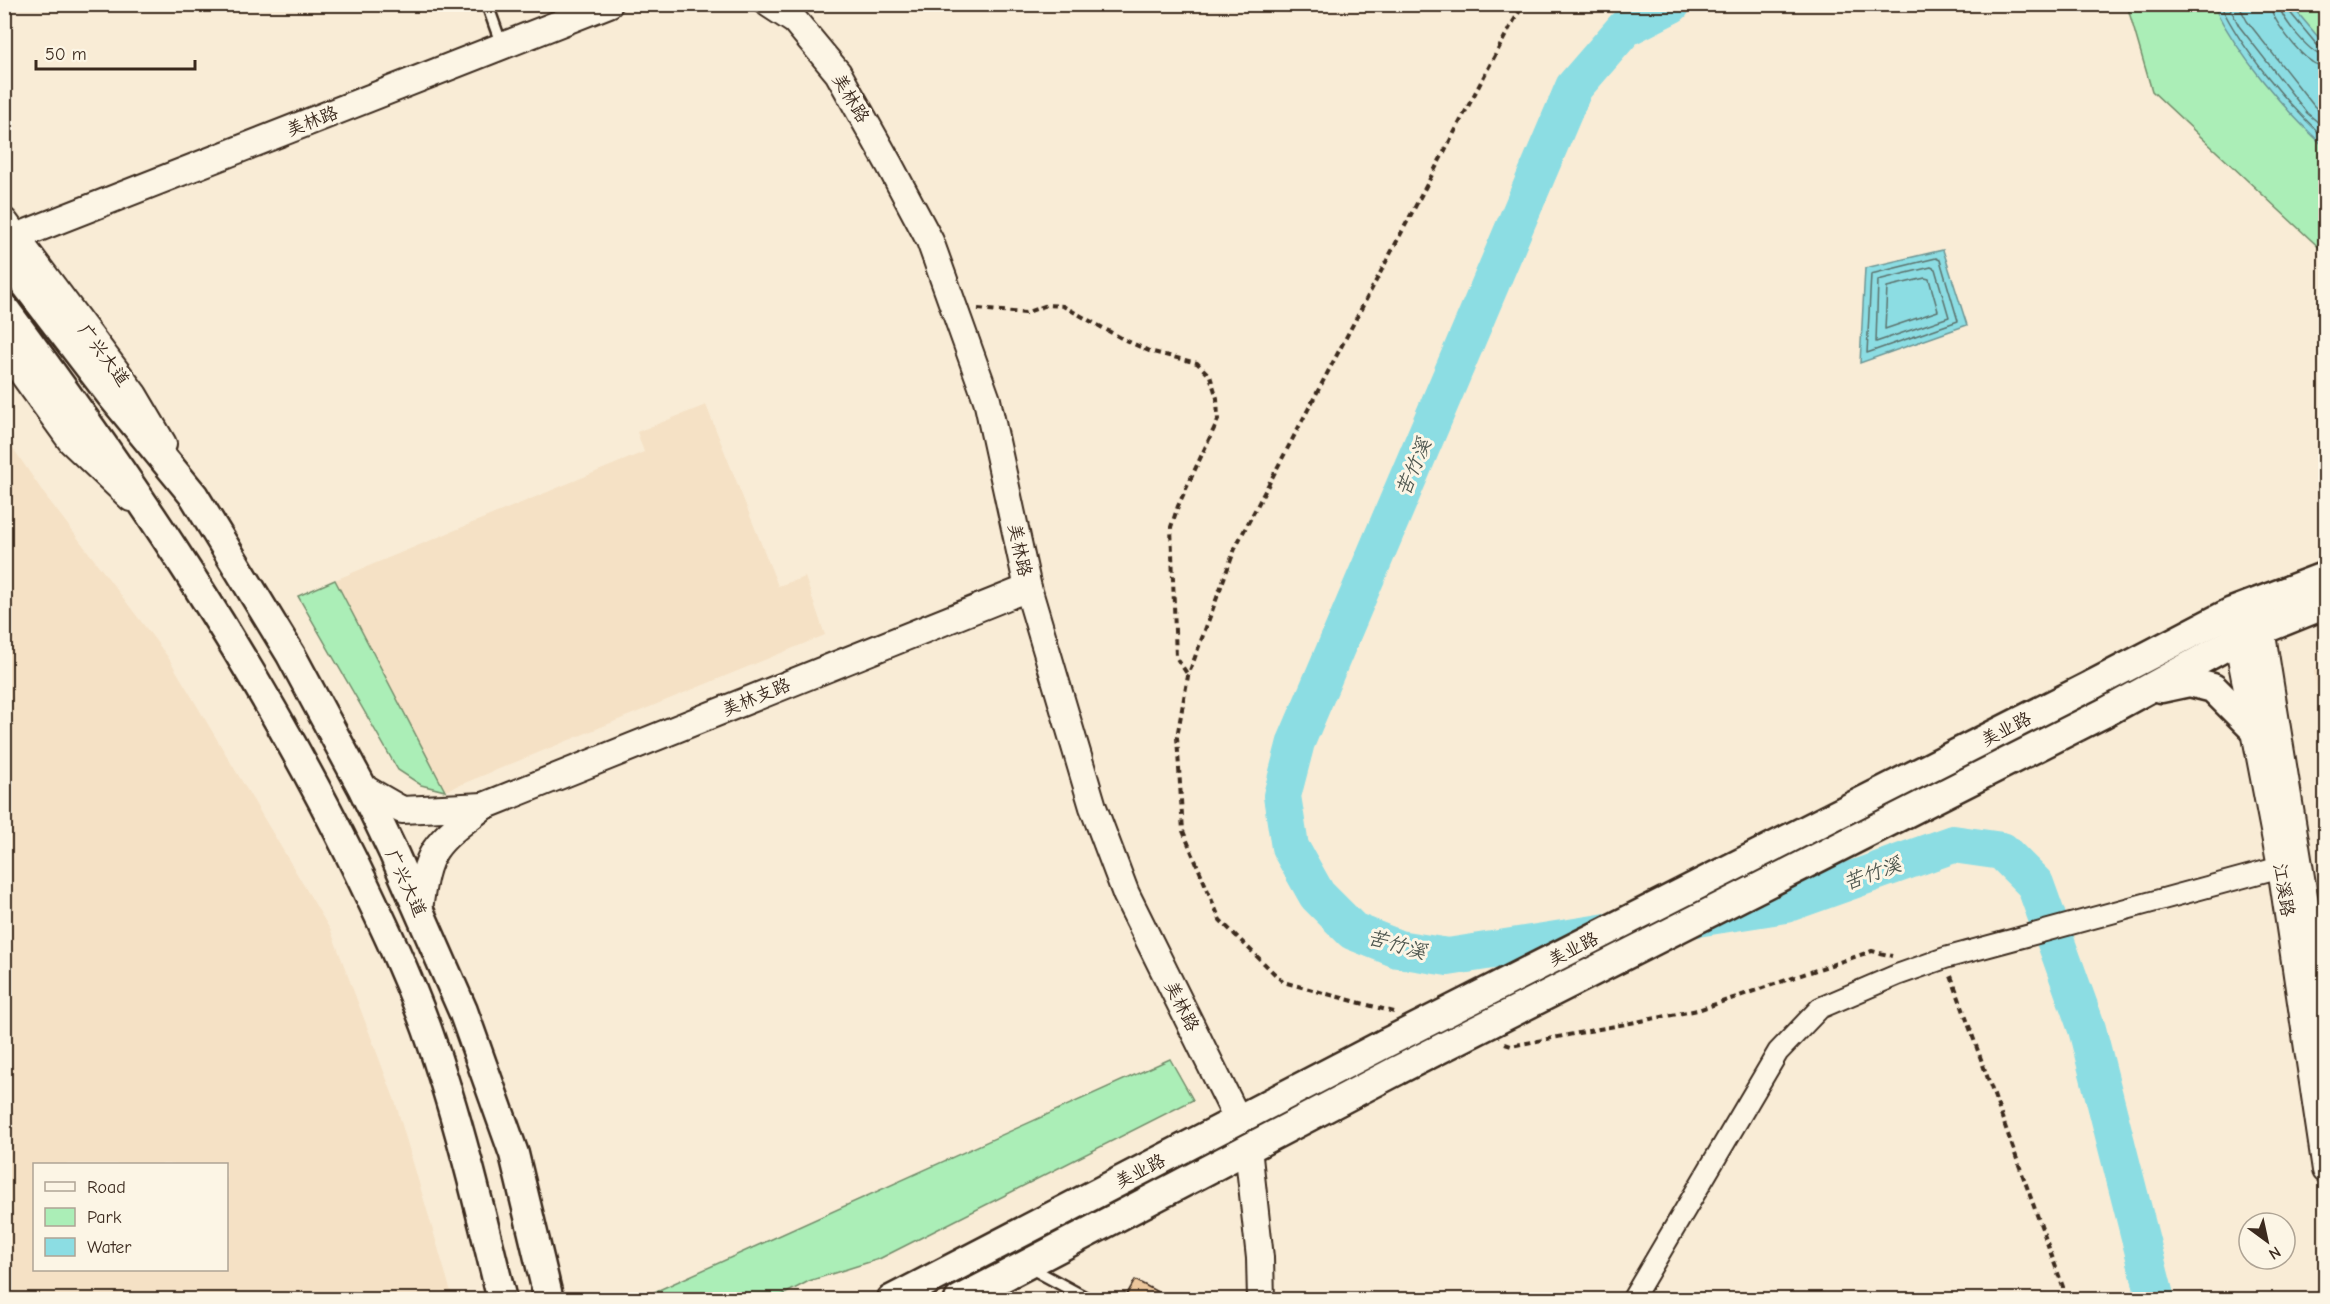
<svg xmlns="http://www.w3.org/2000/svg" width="2330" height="1304" font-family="'Comic Neue','LXGW WenKai TC',sans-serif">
	<rect width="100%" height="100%" fill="#f9ecd6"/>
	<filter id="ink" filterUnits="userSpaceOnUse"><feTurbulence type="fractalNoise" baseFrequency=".0167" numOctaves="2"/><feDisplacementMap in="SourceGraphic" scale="12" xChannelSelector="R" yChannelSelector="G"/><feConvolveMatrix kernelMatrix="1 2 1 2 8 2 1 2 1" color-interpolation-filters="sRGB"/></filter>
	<g filter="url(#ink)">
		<!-- built -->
		<g fill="#f5e1c5" fill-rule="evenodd">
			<polygon points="706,405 778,586 805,577 825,635 445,791 335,580 644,452 637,432"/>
			<path d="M 4,435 L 45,495 L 168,657 L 331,931 L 395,1101 L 453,1299 L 5,1299 ZM 34,1164 L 226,1164 L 226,1270 L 34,1270 Z"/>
			<polygon points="2325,667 2325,744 2314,671"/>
		</g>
		<!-- green -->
		<g fill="#abeeb7" stroke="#738c6a" stroke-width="1.5">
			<polygon points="2127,5 2325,5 2325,253 2152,91"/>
			<polygon points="335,580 445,791 421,785 398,770 298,596"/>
			<polygon points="1170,1059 1193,1100 879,1259 809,1281 775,1299 639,1299"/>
		</g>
		<!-- water -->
		<g fill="#8cdde3" stroke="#6c9594" stroke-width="1.5">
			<path d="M 2213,5 L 2291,5 L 2325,45 L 2325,147 C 2283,109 2238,55 2213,5 Z"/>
			<polygon points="1943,250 1967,325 1860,363 1865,268"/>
		</g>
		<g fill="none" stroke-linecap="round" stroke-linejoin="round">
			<!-- shore -->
			<g stroke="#5b726d" stroke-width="1.5">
				<path d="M 2220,4 C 2242,50 2288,105 2326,139"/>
				<polyline points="2228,4 2239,26 2307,113 2326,129"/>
				<polyline points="2238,4 2247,21 2314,106 2326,117"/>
				<path d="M 2270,4 C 2271,19 2299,54 2312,62 C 2316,65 2320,66 2326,66"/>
				<path d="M 2279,4 C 2280,18 2312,56 2326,57"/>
				<polyline points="2287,4 2288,10 2317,45 2326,49"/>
				<polygon points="1936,258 1940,260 1958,321 1867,353 1871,274"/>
				<polygon points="1931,267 1935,269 1949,317 1876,342 1878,280"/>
				<polygon points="1925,278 1929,279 1938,311 1885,329 1887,287"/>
			</g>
			<!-- river -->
			<polyline stroke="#8cdde3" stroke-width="38" points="1672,4 1625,28 1574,87 1296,742 1282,796 1290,847 1317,895 1353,931 1398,949 1448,957 1785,904 1953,844 2002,851 2035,884 2087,1029 2156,1300"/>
		</g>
		<!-- building -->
		<polygon fill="#ecc79c" stroke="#3b2a1e" stroke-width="1.5" points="1135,1280 1171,1299 1124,1299"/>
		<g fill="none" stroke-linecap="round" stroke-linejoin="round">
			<!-- service casing -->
			<g stroke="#3b2a1e" stroke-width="15">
				<g id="service">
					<polyline points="487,4 502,46"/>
					<polyline points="1029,1267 1090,1300"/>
				</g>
			</g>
			<!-- minor casing -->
			<g stroke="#3b2a1e" stroke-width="24">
				<polyline id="minor" points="1632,1300 1778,1052 1820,1008 1897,975 1945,958 2281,867"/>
			</g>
			<!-- tertiary casing -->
			<g stroke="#3b2a1e" stroke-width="30">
				<g id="tertiary">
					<polyline points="769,4 795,21 838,73 889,164 930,241 987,400 1028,588 1093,807 1126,894 1238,1120"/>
					<polyline points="4,221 134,395 163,444"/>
					<polyline points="16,237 609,4"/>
					<polyline points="4,348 71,441 131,498"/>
					<polyline points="2258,610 2326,1033"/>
					<polyline points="2234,621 2281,867 2326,1170"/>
					<polyline points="362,787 402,810 484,806"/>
					<path d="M 419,909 C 422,890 424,867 435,850 C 447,832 468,819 484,806 L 1028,588"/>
					<polyline points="1248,1148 1260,1258 1261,1300"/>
				</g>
			</g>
			<!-- secondary casing -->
			<g stroke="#3b2a1e" stroke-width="33">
				<g id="secondary">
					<polyline points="4,256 110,394 194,496 291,655 362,787 394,854 463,1011 514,1154 549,1300"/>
					<path d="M 4,308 C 134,483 256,664 352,859 C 379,915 406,971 427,1029 C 458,1117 480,1209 502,1300"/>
					<polyline points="2092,685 2232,612 2326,576"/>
					<polyline points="2161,688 2189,682 2213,688 2254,729"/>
					<polyline points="2104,713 2237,640 2326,604"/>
					<polyline points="891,1300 1386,1043"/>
					<polyline points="959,1300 1398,1070"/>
				</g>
			</g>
			<!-- path -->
			<g stroke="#3b2a1e" stroke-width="4" stroke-dasharray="6 4.5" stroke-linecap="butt">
				<polyline points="978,309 1025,313 1047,305 1063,306 1123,339 1149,351 1197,363 1210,376 1217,398 1218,420 1178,506 1171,527 1176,657 1188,675"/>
				<polyline points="1951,976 2063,1287 2063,1300"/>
				<polyline points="1394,1012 1283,982 1220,920 1183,831 1177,737 1188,676 1236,546 1510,27 1524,4"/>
				<polyline points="1505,1044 1511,1046 1698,1010 1872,951 1892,956"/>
			</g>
			<!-- service -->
			<use href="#service" stroke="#fcf5e5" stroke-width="10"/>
			<!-- minor -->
			<use href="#minor" stroke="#fcf5e5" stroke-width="20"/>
			<!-- tertiary -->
			<use href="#tertiary" stroke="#fcf5e5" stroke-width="26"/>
			<!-- secondary -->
			<use href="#secondary" stroke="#fcf5e5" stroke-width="28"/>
			<!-- secondary-bridge casing -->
			<g stroke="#3b2a1e" stroke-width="33" stroke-linecap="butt">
				<g id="secondary-bridge">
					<polyline points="1386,1043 2092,685"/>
					<polyline points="1398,1070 2104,713"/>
				</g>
			</g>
			<!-- secondary-bridge -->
			<use href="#secondary-bridge" stroke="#fcf5e5" stroke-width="28"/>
		</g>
	</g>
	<g text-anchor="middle" stroke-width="6" stroke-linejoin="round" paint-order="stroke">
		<!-- street labels -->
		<g font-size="18" fill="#3b2a1e" stroke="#fcf5e5">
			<text transform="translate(851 98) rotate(59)" y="6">美林路</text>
			<text transform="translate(312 121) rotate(-21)" y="6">美林路</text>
			<text transform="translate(104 355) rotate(53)" y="6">广兴大道</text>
			<text transform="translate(1020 550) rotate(78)" y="6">美林路</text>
			<text transform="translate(756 697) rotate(-22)" y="6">美林支路</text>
			<text transform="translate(2006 729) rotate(-27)" y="6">美业路</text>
			<text transform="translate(406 883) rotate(65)" y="6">广兴大道</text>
			<text transform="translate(2284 890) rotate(81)" y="6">江溪路</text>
			<text transform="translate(1573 949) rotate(-27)" y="6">美业路</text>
			<text transform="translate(1182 1006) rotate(63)" y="6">美林路</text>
			<text transform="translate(1140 1171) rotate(-27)" y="6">美业路</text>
		</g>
		<!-- water labels -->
		<g font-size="20" font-style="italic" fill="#4f574f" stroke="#fcf5e5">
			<text transform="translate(1413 467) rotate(-67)" y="7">苦竹溪</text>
			<text transform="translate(1872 873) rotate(-20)" y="7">苦竹溪</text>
			<text transform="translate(1397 944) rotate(16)" y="7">苦竹溪</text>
		</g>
	</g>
	<!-- margin -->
	<rect width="2330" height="1304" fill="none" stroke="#fcf5e5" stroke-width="24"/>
	<rect x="12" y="12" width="2306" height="1280" fill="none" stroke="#3b2a1e" stroke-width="2" filter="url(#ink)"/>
	<!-- legend -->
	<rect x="33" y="1163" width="195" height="108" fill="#fcf5e5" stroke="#afa495" stroke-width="1.5"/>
	<rect x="45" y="1182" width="30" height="9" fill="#fcf5e5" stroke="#afa495" stroke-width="1.5"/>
	<text x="87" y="1193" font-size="18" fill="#3b2a1e">Road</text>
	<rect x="45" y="1208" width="30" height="18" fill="#abeeb7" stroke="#afa495" stroke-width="1.5"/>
	<text x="87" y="1223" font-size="18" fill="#3b2a1e">Park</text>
	<rect x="45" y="1238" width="30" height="18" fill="#8cdde3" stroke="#afa495" stroke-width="1.5"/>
	<text x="87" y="1253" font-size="18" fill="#3b2a1e">Water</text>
	<!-- north arrow -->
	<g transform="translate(2267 1241) rotate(147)"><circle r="28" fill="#fcf5e5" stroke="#afa495" stroke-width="1.5"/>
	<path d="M0-4.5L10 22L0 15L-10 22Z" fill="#3b2a1e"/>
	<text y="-9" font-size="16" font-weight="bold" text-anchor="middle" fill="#3b2a1e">N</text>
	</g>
	<!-- scale -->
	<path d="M36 60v9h159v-9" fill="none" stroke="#3b2a1e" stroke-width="3"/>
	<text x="45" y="60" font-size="18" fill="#3b2a1e" stroke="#fcf5e5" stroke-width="4.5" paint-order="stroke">50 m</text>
</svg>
